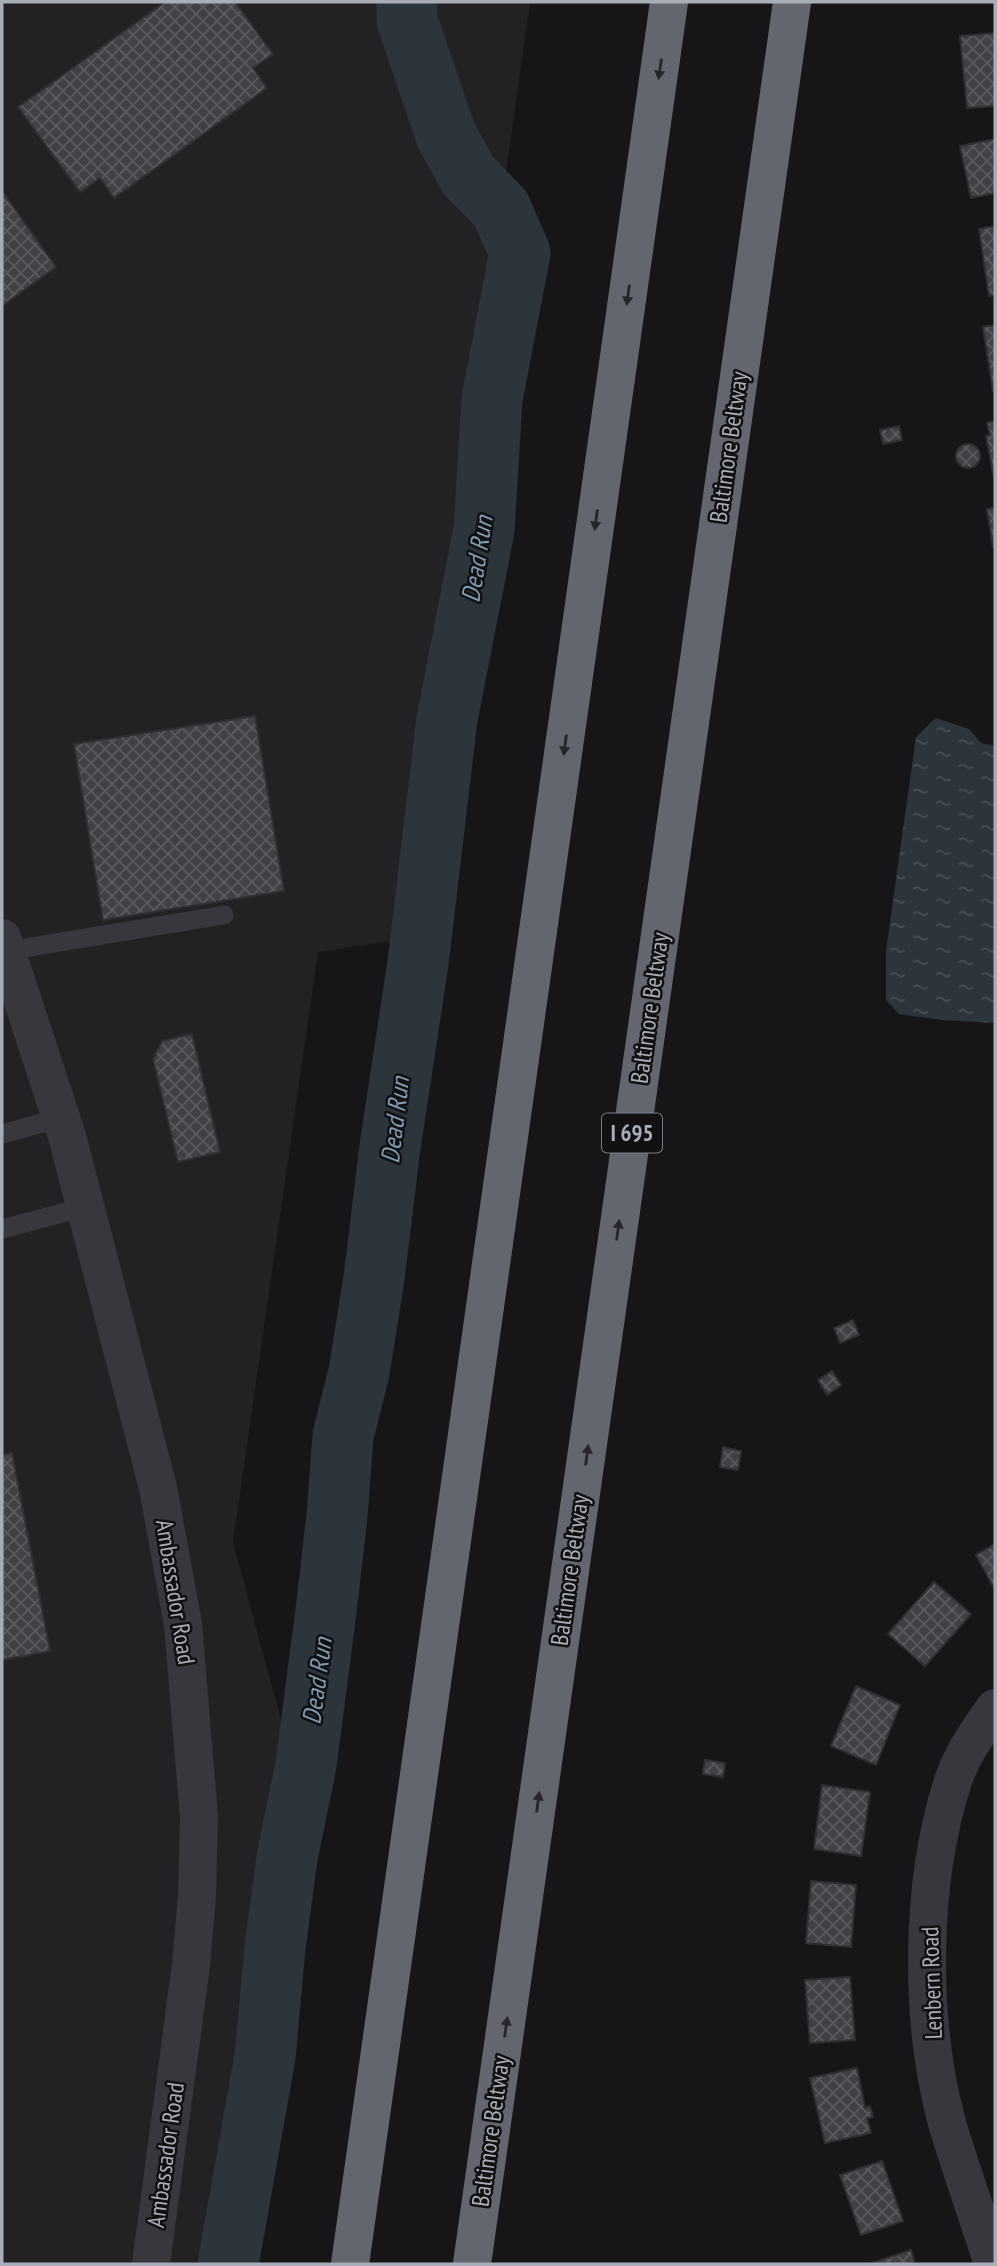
<svg xmlns="http://www.w3.org/2000/svg" width="997" height="2266" font-family="'PT Sans Narrow',sans-serif">
	<defs>
		<pattern id="water-ripples" width="26" height="14" patternUnits="userSpaceOnUse" patternTransform="scale(1.75)"><rect width="26" height="14" fill="#2c353c"/><path d="M2 4q2-2 4 0t4 0M15 11q2-2 4 0t4 0" fill="none" stroke="#485056"/></pattern>
		<pattern id="building-cross-hatch" width="8" height="8" patternUnits="userSpaceOnUse" patternTransform="scale(1.75)"><rect width="8" height="8" fill="#404145"/><path d="M0 0l8 8M0 8l8-8" fill="none" stroke="#595a5e"/></pattern>
	</defs>
	<rect width="100%" height="100%" fill="#161618"/>
	<!-- built -->
	<polygon fill="#222225" points="2,2 530,2 398,940 318,952 233,1542 284,1731 211,2264 2,2264"/>
	<!-- water -->
	<polygon fill="url(#water-ripples)" points="936,718 969,729 981,743 995,746 995,1023 942,1020 899,1014 886,1000 886,951 916,737"/>
	<g fill="none" stroke-linecap="round" stroke-linejoin="round">
		<!-- river -->
		<polyline stroke="#2c353c" stroke-width="61" points="228,2264 265,2057 275,1948 287,1858 306,1765 326,1611 337,1516 343,1436 359,1372 374,1278 390,1147 418,963 447,719 484,530 492,399 520,253 501,209 468,175 446,135 407,20 407,2"/>
	</g>
	<!-- building -->
	<g fill="url(#building-cross-hatch)" stroke="#303034" stroke-width="2">
		<polygon points="165,2 235,2 273,54 253,68 267,88 114,198 100,178 80,192 18,107"/>
		<polygon points="995,33 995,106 967,108 960,36"/>
		<polygon points="995,139 995,193 971,198 960,146"/>
		<polygon points="2,191 56,267 2,306"/>
		<polygon points="995,226 995,295 989,296 979,229"/>
		<polygon points="995,325 995,391 993,391 983,327"/>
		<polygon points="995,421 995,478 994,478 986,436 990,435 987,423"/>
		<polygon points="899,426 902,440 883,444 880,430"/>
		<circle cx="968" cy="456" r="12"/>
		<polygon points="995,508 995,547 993,547 987,509"/>
		<polygon points="255,716 284,891 103,920 74,744"/>
		<polygon points="192,1034 220,1152 178,1162 153,1059 162,1041"/>
		<polygon points="853,1320 859,1335 840,1343 834,1328"/>
		<polygon points="832,1371 841,1385 827,1395 818,1380"/>
		<polygon points="723,1447 741,1451 738,1470 720,1467"/>
		<polygon points="12,1453 50,1651 2,1660 2,1455"/>
		<polygon points="995,1544 995,1590 976,1555"/>
		<polygon points="934,1582 971,1614 925,1666 888,1634"/>
		<polygon points="856,1686 900,1705 876,1765 831,1746"/>
		<polygon points="705,1760 725,1763 723,1777 703,1774"/>
		<polygon points="822,1785 870,1792 861,1856 814,1849"/>
		<polygon points="811,1881 856,1885 851,1947 806,1943"/>
		<polygon points="850,1977 855,2040 810,2043 805,1980"/>
		<polygon points="857,2068 865,2108 870,2106 873,2117 867,2118 871,2133 825,2143 810,2078"/>
		<polygon points="882,2161 903,2221 861,2235 840,2175"/>
		<polygon points="911,2250 915,2264 869,2264"/>
	</g>
	<g fill="none" stroke-linecap="round" stroke-linejoin="round">
		<!-- service -->
		<g stroke="#37383d" stroke-width="19">
			<polyline points="6,951 224,915"/>
			<polyline points="2,1134 61,1118"/>
			<polyline points="2,1229 85,1207"/>
		</g>
		<!-- minor -->
		<g stroke="#37383d" stroke-width="38">
			<polyline points="2,938 67,1136 158,1488 183,1624 199,1817 197,1896 191,1965 151,2264"/>
			<path d="M 993,2264 C 978,2217 961,2170 947,2123 C 919,2020 920,1883 953,1781 C 962,1754 979,1730 995,1708"/>
		</g>
		<!-- motorway -->
		<g stroke="#63666e" stroke-width="38">
			<polyline points="350,2264 669,2"/>
			<polyline points="472,2264 792,2"/>
		</g>
	</g>
	<!-- one-way arrows -->
	<defs><path id="oneway-solid" d="M-6-.8H1V-3.2L6.5 0L1 3.2V.8H-6Z" transform="scale(1.75)"/></defs>
	<g fill="#26262a">
		<use href="#oneway-solid" transform="translate(660 69) rotate(98)"/>
		<use href="#oneway-solid" transform="translate(628 295) rotate(98)"/>
		<use href="#oneway-solid" transform="translate(596 520) rotate(98)"/>
		<use href="#oneway-solid" transform="translate(565 745) rotate(98)"/>
		<use href="#oneway-solid" transform="translate(618 1230) rotate(-82)"/>
		<use href="#oneway-solid" transform="translate(587 1455) rotate(-82)"/>
		<use href="#oneway-solid" transform="translate(538 1802) rotate(-82)"/>
		<use href="#oneway-solid" transform="translate(506 2027) rotate(-82)"/>
	</g>
	<g text-anchor="middle" stroke-width="5" stroke-linejoin="round" paint-order="stroke">
		<!-- shield labels -->
		<rect fill="#111113" stroke="#7b7e86" stroke-width="2" x="602" y="1113.5" width="60" height="39" rx="5"/>
		<g font-size="23" font-weight="bold" fill="#a8adb8">
			<text x="632" y="1141">I 695</text>
		</g>
		<!-- street labels -->
		<g font-size="24" fill="#a8adb8" stroke="#111113">
			<text transform="translate(729 447) rotate(-82)" y="8">Baltimore Beltway</text>
			<text transform="translate(650 1008) rotate(-82)" y="8">Baltimore Beltway</text>
			<text transform="translate(570 1570) rotate(-82)" y="8">Baltimore Beltway</text>
			<text transform="translate(175 1592) rotate(81)" y="8">Ambassador Road</text>
			<text transform="translate(932 1983) rotate(-92)" y="8">Lenbern Road</text>
			<text transform="translate(491 2131) rotate(-82)" y="8">Baltimore Beltway</text>
			<text transform="translate(166 2155) rotate(-82)" y="8">Ambassador Road</text>
		</g>
		<!-- water labels -->
		<g font-size="26" font-style="italic" fill="#7f9bb3" stroke="#111113">
			<text transform="translate(477 559) rotate(-81)" y="9">Dead Run</text>
			<text transform="translate(395 1120) rotate(-83)" y="9">Dead Run</text>
			<text transform="translate(317 1681) rotate(-82)" y="9">Dead Run</text>
		</g>
	</g>
	<!-- border -->
	<rect width="997" height="2266" fill="none" stroke="#a8adb8" stroke-width="7"/>
</svg>
